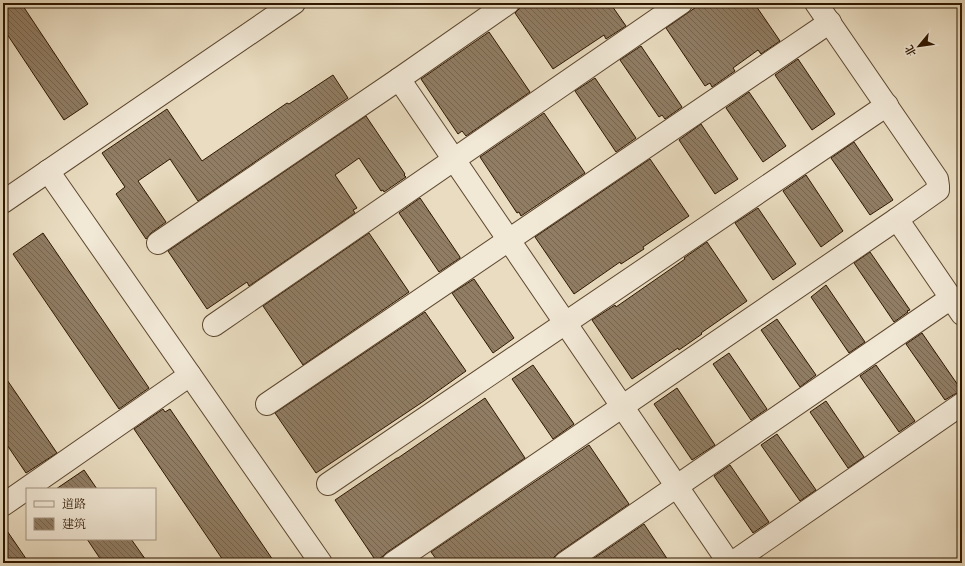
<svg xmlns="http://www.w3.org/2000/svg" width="965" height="566" font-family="'IM FELL DW Pica','Noto Serif SC',serif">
	<defs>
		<pattern id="building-back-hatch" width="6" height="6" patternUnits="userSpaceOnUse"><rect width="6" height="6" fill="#907d64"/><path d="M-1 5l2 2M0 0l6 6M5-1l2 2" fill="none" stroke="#766550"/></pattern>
	</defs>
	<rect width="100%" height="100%" fill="#e9dcc0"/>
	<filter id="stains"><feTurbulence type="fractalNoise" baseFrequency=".005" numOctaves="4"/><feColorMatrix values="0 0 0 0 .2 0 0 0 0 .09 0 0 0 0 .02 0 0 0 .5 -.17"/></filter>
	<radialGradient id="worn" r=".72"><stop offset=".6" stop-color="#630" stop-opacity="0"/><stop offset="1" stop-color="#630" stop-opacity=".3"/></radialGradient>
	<!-- building -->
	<g fill="url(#building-back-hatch)" stroke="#2f1700">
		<polygon points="3,3 21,3 88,104 64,120 3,28"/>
		<polygon points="524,3 610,3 626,26 606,39 604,35 553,69 515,13 519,9 520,6"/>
		<polygon points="702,3 754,3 780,41 761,54 758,50 733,68 735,71 712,87 710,83 705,86 666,28"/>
		<polygon points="489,32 530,92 466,136 462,131 458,134 421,79"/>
		<polygon points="641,46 682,107 665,119 662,115 659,117 620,60"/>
		<polygon points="798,59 835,114 812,130 775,75"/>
		<polygon points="333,75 348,98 198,201 170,159 138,181 166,222 151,233 146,239 116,194 125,187 102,153 167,109 202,161 287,103 289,104"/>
		<polygon points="595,78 636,138 616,152 575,91"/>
		<polygon points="749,92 786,146 763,162 726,108"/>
		<polygon points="544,113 585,173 521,216 519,212 517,213 480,157"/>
		<polygon points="366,116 405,174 404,175 406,177 384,192 383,190 381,191 359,158 335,175 357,208 353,210 355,213 249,286 247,282 207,309 168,251"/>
		<polygon points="701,124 738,179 715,194 679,140"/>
		<polygon points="854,142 893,200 870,215 831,158"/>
		<polygon points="650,159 689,216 643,247 644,249 621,264 620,262 574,294 535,237"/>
		<polygon points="806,175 843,231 821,247 783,191"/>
		<polygon points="420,198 460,257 460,258 439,272 399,213"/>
		<polygon points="758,208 796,264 773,280 735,223"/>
		<polygon points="43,233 149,388 119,409 13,254"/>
		<polygon points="369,233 409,292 303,365 263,306"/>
		<polygon points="707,242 747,301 701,333 702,334 679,350 678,348 632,379 592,320 615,305 616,307 685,259 684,258"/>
		<polygon points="870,252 910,310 907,311 908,312 894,322 854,263"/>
		<polygon points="474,279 514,338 493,353 452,293"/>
		<polygon points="826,285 865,342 849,353 811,297"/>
		<polygon points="425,312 466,371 424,401 316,473 275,413"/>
		<polygon points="777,319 816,375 800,387 761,330"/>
		<polygon points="922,333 962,391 962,392 955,394 945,400 906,344"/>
		<polygon points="729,353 767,409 751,420 713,364"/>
		<polygon points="533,365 574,424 553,439 512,379"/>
		<polygon points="876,365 915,421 899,432 860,376"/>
		<polygon points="3,374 57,453 26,473 3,439"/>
		<polygon points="677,388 715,445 692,460 654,404"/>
		<polygon points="485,398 525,458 386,553 383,556 376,561 335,500 397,458 398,458"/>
		<polygon points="826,401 864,457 848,468 810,412"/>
		<polygon points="163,409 165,412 170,409 275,563 225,563 134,429"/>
		<polygon points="777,434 816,490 800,501 761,445"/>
		<polygon points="589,445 629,504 558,553 554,557 553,563 439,563 431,552"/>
		<polygon points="730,465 769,522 753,533 714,476"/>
		<polygon points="84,470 97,489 56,489"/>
		<polygon points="644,524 670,563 587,563"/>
		<polygon points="3,525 29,563 3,563"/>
		<polygon points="87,539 131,539 148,563 103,563"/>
	</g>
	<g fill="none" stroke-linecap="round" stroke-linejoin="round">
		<!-- minor casing -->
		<g stroke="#5e4830" stroke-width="24">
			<g id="minor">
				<polyline points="816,3 937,179 938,186 938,190 897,219 962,314"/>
				<polyline points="399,79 729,563"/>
				<polyline points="48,171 321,563"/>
				<polyline points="3,202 294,3"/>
				<polyline points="158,243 399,79 508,3"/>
				<polyline points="214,325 681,3"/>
				<polyline points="267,404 830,22"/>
				<polyline points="328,484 887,105"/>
				<polyline points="3,505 190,375"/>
				<polyline points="393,563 897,219"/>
				<polyline points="565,563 951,298"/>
				<polyline points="732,563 962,404"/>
			</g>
		</g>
		<!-- minor -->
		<use href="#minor" stroke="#f1e8d6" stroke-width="22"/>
	</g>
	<!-- margin -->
	<rect width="965" height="566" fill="none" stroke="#e9dcc0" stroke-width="16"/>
	<rect x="4" y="4" width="957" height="558" fill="none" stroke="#2f1700" stroke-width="2"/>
	<rect x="8" y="8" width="949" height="550" fill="none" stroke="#2f1700"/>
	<!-- legend -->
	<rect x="26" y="488" width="130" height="52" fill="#f1e8d6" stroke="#a39480"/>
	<rect x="34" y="501" width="20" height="6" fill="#f1e8d6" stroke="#a39480"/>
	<text x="62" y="508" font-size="12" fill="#2f1700">道路</text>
	<rect x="34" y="518" width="20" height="12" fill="url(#building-back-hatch)" stroke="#a39480"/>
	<text x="62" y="528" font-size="12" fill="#2f1700">建筑</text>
	<!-- north arrow -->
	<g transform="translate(919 46) rotate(241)" stroke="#f1e8d6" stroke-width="3" paint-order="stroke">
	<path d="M0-3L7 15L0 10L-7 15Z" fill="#2f1700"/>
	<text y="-6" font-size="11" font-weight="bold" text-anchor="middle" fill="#2f1700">北</text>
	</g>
	<rect width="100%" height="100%" filter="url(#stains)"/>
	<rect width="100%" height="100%" fill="url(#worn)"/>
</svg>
